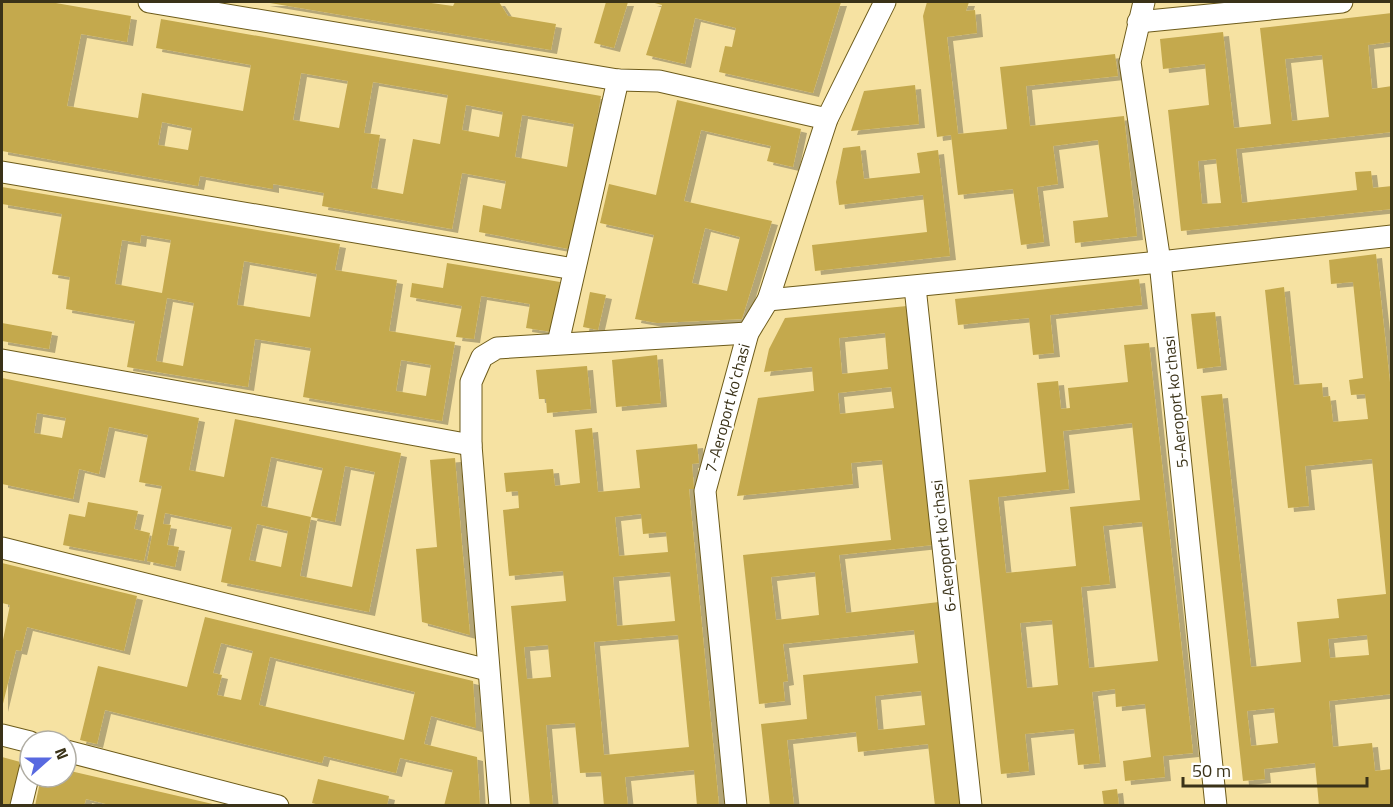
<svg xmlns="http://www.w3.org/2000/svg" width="1393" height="807" font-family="'Titillium Web',sans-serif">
	<defs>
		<filter id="shadow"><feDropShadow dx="6" dy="4" stdDeviation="0" flood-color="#0004"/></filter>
	</defs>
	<rect width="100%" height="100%" fill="#f6e2a2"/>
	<!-- building -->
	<g fill="#c4a94d" fill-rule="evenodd" filter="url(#shadow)">
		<path d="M 2,2 L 50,2 L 131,16 L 127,42 L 81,34 L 67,106 L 138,118 L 142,93 L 243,111 L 251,65 L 156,48 L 161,19 L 601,96 L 574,250 L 479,232 L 483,205 L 501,209 L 506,181 L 462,173 L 452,229 L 322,206 L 324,193 L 273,184 L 273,189 L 200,176 L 198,186 L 2,151 ZM 301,73 L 348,81 L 339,128 L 293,120 ZM 373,82 L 448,95 L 440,144 L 413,139 L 403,194 L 371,188 L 380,135 L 364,133 ZM 466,105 L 503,112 L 499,137 L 462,130 ZM 522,115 L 574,124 L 567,167 L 515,157 ZM 162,122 L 192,128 L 188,150 L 158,145 Z"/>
		<polygon points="264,2 424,2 453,6 455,2 499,2 508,16 556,24 551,50"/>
		<polygon points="606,2 628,2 614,48 594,43"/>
		<polygon points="651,2 841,2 813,93 719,72 725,46 732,47 736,28 695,18 685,64 646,55 662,5"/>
		<polygon points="927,2 969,2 966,11 975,10 977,33 947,37 958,134 1007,129 1000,67 1115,54 1118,76 1026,86 1030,126 1124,116 1137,236 1075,243 1073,221 1108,217 1098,140 1053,146 1058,184 1037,187 1044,242 1021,245 1013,189 958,195 951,135 937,137 923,16"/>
		<path d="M 1392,13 L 1392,42 L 1368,45 L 1372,89 L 1392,86 L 1392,132 L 1236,149 L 1242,203 L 1357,190 L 1355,172 L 1371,171 L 1373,188 L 1392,186 L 1392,209 L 1181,231 L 1168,110 L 1209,105 L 1205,64 L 1163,69 L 1160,39 L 1223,32 L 1234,128 L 1271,124 L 1260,28 ZM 1322,55 L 1329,117 L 1292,121 L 1285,59 ZM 1216,159 L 1221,203 L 1202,204 L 1198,161 Z"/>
		<polygon points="915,85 919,124 851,131 864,91"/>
		<path d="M 677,100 L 801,129 L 793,167 L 767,161 L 771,146 L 701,130 L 684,201 L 772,221 L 742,319 L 657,323 L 635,319 L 654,235 L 600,223 L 609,184 L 656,195 ZM 705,228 L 740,237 L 727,291 L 692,283 Z"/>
		<polygon points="860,146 864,179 920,173 917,153 938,150 950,256 815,271 812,245 927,232 923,195 839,205 836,182 843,148"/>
		<path d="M 2,187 L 340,244 L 335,270 L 397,280 L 389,331 L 455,342 L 442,421 L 303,397 L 311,348 L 255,339 L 248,387 L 127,367 L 135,321 L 66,309 L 70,277 L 52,274 L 62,214 L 2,204 ZM 141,235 L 171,240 L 162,293 L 115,284 L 122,240 L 140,243 ZM 244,261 L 317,274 L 310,317 L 237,305 ZM 167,298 L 194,303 L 183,366 L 156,361 ZM 401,360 L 431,365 L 426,396 L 396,391 Z"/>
		<path d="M 1376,254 L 1392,401 L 1392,694 L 1329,701 L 1333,747 L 1372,743 L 1375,771 L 1392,769 L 1392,806 L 1319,806 L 1315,763 L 1264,769 L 1265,779 L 1243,781 L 1201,396 L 1222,394 L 1251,667 L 1301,662 L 1297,622 L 1339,618 L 1337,599 L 1386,594 L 1372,459 L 1305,466 L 1309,506 L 1288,508 L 1265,290 L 1284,287 L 1294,385 L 1322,383 L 1323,397 L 1330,396 L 1333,422 L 1368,419 L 1365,394 L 1351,395 L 1349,380 L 1363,378 L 1353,282 L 1331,284 L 1329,260 ZM 1367,635 L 1369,655 L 1330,658 L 1328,639 ZM 1274,708 L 1278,743 L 1251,746 L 1247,711 Z"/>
		<polygon points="447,263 560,282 552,332 526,328 530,304 481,296 474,339 456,337 462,306 410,297 412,283 443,288"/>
		<polygon points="1139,279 1142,305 1050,315 1054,353 1033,355 1029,318 958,325 955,299"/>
		<polygon points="590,292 606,295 598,330 583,327"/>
		<path d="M 907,306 L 933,545 L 839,555 L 846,613 L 939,602 L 961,806 L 935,806 L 928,744 L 858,752 L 856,732 L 787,740 L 794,806 L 770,806 L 761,724 L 807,719 L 803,675 L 918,663 L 914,630 L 783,644 L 788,681 L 783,682 L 785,701 L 759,704 L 743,555 L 891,540 L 882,460 L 851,463 L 853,484 L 737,496 L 758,398 L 814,391 L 812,367 L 764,372 L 769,349 L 785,318 ZM 885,333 L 888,369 L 842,374 L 839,338 ZM 891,387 L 894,408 L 840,414 L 838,393 ZM 815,572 L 819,615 L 776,620 L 771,577 ZM 921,691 L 925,725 L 878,730 L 875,696 Z"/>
		<polygon points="1215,312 1221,366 1197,369 1191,314"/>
		<polygon points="2,323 52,332 49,349 2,341"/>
		<path d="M 1149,343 L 1193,753 L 1163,756 L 1165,777 L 1125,781 L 1123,761 L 1151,757 L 1145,704 L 1116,707 L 1115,689 L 1092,692 L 1100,763 L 1078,765 L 1074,729 L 1025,734 L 1029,771 L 1001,774 L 969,480 L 1046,472 L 1037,383 L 1058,381 L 1061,409 L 1070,408 L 1068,388 L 1128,382 L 1124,345 ZM 1132,423 L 1140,500 L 1070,507 L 1076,566 L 1006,573 L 998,497 L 1069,489 L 1063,431 ZM 1142,522 L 1158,661 L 1089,668 L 1081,587 L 1110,584 L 1103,526 ZM 1052,620 L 1058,685 L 1027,688 L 1020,623 Z"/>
		<polygon points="657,355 661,403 616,407 612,360"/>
		<polygon points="587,366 591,409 547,413 546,399 539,399 536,370"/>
		<path d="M 2,378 L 199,418 L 189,470 L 224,477 L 235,419 L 401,453 L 369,612 L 221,582 L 232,527 L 165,513 L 163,524 L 171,525 L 167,545 L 179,547 L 175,567 L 147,561 L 162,486 L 139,482 L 148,435 L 109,427 L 99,474 L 79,469 L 73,499 L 2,484 ZM 37,413 L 66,418 L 62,438 L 34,433 ZM 271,457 L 323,468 L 311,517 L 335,522 L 345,466 L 375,472 L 352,587 L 300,576 L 311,517 L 261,506 ZM 257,524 L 288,531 L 281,567 L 249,560 Z"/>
		<path d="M 592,428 L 598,492 L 640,488 L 636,450 L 697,444 L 699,463 L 692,464 L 694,489 L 689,489 L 719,806 L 697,806 L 694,770 L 625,777 L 628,806 L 604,806 L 601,772 L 580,773 L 575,723 L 546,725 L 553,806 L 530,806 L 511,606 L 566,601 L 563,571 L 509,576 L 503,510 L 519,508 L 518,491 L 506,492 L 504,473 L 553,469 L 555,486 L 580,483 L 575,430 ZM 641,514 L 643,534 L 666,532 L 668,552 L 619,556 L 615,517 ZM 670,572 L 675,621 L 617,626 L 613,577 ZM 678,635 L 689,747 L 604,755 L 594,642 ZM 548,645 L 551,677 L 527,679 L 524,647 Z"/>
		<polygon points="455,458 462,545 470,635 422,622 416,549 437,547 430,460"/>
		<polygon points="88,502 138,511 134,529 150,533 144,561 63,545 69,514 85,517"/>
		<polygon points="2,563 137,596 124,651 27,627 21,651 16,650 2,708 2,645 10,605 2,603"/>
		<path d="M 205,617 L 473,681 L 476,728 L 431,716 L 424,744 L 477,757 L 480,806 L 444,806 L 453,770 L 400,758 L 396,773 L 324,756 L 322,763 L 105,710 L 97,744 L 80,740 L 98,666 L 187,687 ZM 221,643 L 253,651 L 241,700 L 217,695 L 222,675 L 213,673 ZM 270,657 L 415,692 L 404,740 L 259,705 Z"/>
		<polygon points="2,757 24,763 14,806 2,806"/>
		<polygon points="66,770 217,805 217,806 114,806 86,799 84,806 35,806 41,777 66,777"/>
		<polygon points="318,779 389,796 387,806 323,806 312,803"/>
		<polygon points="1117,789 1119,806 1104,806 1102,791"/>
	</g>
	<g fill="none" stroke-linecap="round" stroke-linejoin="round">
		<!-- street casing -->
		<g stroke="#6d5b1a" stroke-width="23">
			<g id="street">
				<polyline points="149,2 618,80 659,81 827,119"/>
				<polyline points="1144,2 1130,62 1160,262 1216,806"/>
				<polyline points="1138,22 1342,2"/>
				<polyline points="2,172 574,269"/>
				<polyline points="915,287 971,806"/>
				<polyline points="768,300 1160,262 1392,236"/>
				<polyline points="558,343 618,80"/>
				<polyline points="2,360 471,445"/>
				<polyline points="2,548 488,670"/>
				<polyline points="2,735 30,742"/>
				<polyline points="66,751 278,806"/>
				<polyline points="21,806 30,769"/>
				<polyline points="500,806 471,445 471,382 482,357 497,348 748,333"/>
				<polyline points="736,806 705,491 748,333 768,300 827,119 885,2"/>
			</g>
		</g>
		<!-- street -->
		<use href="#street" stroke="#fff" stroke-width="21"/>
	</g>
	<g text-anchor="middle" stroke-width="4.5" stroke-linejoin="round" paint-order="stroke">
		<!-- street labels -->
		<g font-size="16" fill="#3a3218" stroke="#fff">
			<text transform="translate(1175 402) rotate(-96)" y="6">5-Aeroport koʻchasi</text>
			<text transform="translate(727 408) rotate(-75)" y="6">7-Aeroport koʻchasi</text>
			<text transform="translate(943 546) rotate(-96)" y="6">6-Aeroport koʻchasi</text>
		</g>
	</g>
	<!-- border -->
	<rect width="1393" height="807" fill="none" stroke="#3a3218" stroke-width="6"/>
	<!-- north arrow -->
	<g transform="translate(48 759) rotate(69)"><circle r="28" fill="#ffffff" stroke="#b0ada3" stroke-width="1.5"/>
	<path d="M0-4.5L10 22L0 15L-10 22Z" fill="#5869e0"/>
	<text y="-9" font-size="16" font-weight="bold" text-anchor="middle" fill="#3a3218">N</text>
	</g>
	<!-- scale -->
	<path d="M1183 777v9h184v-9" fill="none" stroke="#3a3218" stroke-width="3"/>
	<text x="1192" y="777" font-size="18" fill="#3a3218" stroke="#ffffff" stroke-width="4.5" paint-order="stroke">50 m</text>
</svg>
